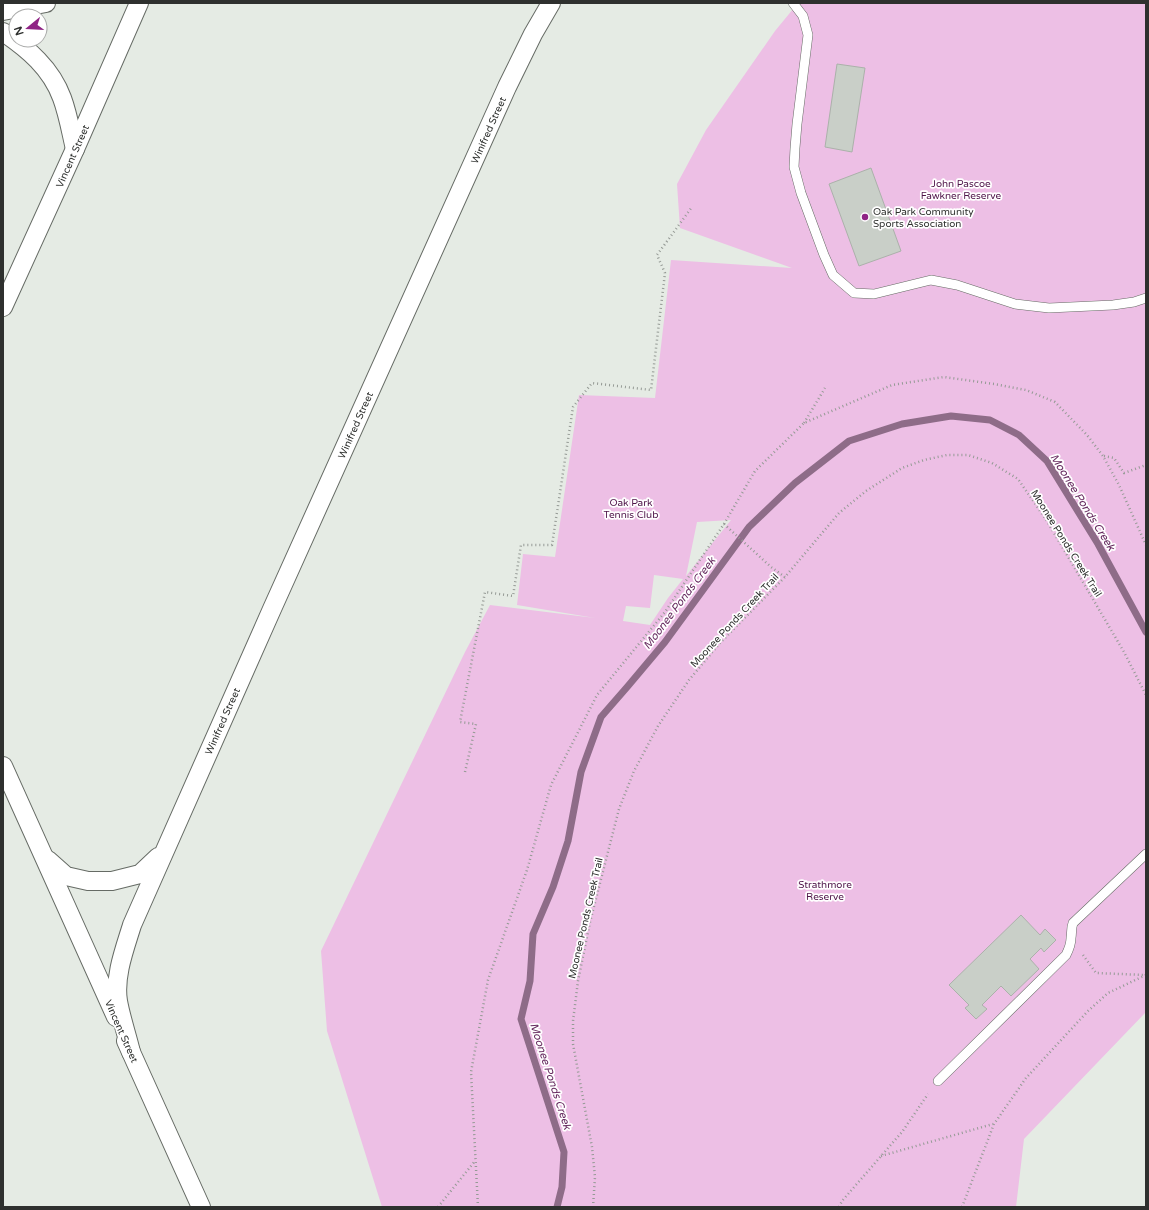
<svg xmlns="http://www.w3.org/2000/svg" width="1149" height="1210" font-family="'Varela Round',sans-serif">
	<rect width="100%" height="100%" fill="#e5ebe4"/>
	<!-- green -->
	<path fill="#edbfe5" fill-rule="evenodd" d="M 798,3 L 1146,3 L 1146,1012 L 1024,1139 L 1016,1207 L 382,1207 L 327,1031 L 321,951 L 465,652 L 490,605 L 595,618 L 517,605 L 523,554 L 555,557 L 579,395 L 655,398 L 671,260 L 792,268 L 680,228 L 677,184 L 706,130 L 775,31 ZM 731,520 L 686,576 L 697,522 ZM 654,575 L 683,579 L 668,598 L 650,625 L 623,621 L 626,606 L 650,608 Z"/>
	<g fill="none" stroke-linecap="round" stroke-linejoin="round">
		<!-- stream -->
		<polyline stroke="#8e6c88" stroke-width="7" points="557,1207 562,1187 564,1152 521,1019 530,981 533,934 553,887 568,841 581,772 601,717 628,686 665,642 749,527 795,483 849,441 902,424 951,416 990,420 1019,435 1047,461 1098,544 1146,632"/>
	</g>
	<!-- building -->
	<g fill="#c9cfc8" stroke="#abb1aa">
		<polygon points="837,64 865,68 852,152 825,147"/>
		<polygon points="871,168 901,251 859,266 829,184"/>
		<polygon points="1021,915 1040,935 1045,929 1056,940 1044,952 1041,948 1030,959 1039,969 1011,996 1001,986 982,1005 987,1009 976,1019 965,1008 969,1005 949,985"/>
	</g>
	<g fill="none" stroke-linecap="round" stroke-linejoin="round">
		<!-- lane casing -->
		<g stroke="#666b65" stroke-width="10">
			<g id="lane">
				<polyline points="793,3 803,16 808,35 797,124 795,148 794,167 801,193 824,255 833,275 854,293 874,294 931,280 957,285 1015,304 1049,308 1113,305 1134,302 1146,298"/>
				<path d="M 938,1081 L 1066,955 C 1069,949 1071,944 1071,938 C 1072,932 1071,928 1073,923 L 1146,854"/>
			</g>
		</g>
		<!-- street casing -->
		<g stroke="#666b65" stroke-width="20">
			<g id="street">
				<polyline points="3,11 46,3"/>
				<path d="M 3,32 C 28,49 51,68 62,98 C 68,114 71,132 75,149"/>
				<polyline points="3,307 75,149 139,3"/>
				<polyline points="3,766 116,1017"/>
				<polyline points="48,860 66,876 88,881 112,881 140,874 158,857"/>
				<polyline points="126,1041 201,1207"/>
				<path d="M 131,1052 C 127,1035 121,1018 118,1001 C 114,976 125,948 132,925 L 272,609 L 507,87 L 533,34 L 551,3"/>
			</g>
		</g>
		<!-- path -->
		<g stroke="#959a95" stroke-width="2.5" stroke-dasharray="1 3" stroke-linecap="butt">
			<polyline points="804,423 825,388"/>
			<polyline points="1104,456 1114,458 1124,473 1146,465"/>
			<polyline points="724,524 771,567 785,577"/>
			<polyline points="465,772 476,724 460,722 485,592 513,596 521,545 552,545 573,407 592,383 651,390 665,273 657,255 692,207"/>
			<polyline points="1083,955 1096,973 1144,975"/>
			<polyline points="881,1156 993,1124"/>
			<polyline points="438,1207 475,1161"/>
			<polyline points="478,1207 471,1072 488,980 527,870 551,785 597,695 665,612 724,524 755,471 804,423 892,385 944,377 994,384 1026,390 1055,402 1087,435 1103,456 1119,485 1146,545"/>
			<polyline points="593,1207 595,1177 592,1147 573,1044 573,1021 578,981 590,922 619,809 634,771 658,726 689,680 720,643 785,577 839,513 866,491 902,468 924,460 947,455 968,455 992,463 1018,479 1047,521 1124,652 1146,695"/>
			<polyline points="839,1207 842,1201 902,1132 928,1094"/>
			<polyline points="962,1207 994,1124 1026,1078 1088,1011 1108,993 1146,975"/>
		</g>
		<!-- lane -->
		<use href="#lane" stroke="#fff" stroke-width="9"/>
		<!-- street -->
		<use href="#street" stroke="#fff" stroke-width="18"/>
	</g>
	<!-- markers -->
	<circle fill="#8f2385" stroke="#fff" stroke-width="1.5" cx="865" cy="217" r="4"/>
	<g text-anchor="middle" stroke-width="3.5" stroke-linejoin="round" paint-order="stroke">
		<!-- street labels -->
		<g font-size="10" fill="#2e302e" stroke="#fff">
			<text transform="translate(488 130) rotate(-66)" y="4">Winifred Street</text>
			<text transform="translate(72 156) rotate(-66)" y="4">Vincent Street</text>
			<text transform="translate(355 425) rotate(-66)" y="4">Winifred Street</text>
			<text transform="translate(1067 543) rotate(58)" y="4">Moonee Ponds Creek Trail</text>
			<text transform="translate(734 620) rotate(-47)" y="4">Moonee Ponds Creek Trail</text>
			<text transform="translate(222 721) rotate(-66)" y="4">Winifred Street</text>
			<text transform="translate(585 918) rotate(-77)" y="4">Moonee Ponds Creek Trail</text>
			<text transform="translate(122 1031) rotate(66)" y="4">Vincent Street</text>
		</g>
		<!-- park labels -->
		<g font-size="10" fill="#4e1348" stroke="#fff">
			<text x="961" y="187">John Pascoe<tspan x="961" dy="12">Fawkner Reserve</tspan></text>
			<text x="631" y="506">Oak Park<tspan x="631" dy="12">Tennis Club</tspan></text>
			<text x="825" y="888">Strathmore<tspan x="825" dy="12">Reserve</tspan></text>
		</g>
		<!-- poi labels -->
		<g font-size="10" fill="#2e302e" stroke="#fff" text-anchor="start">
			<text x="873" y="215">Oak Park Community<tspan x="873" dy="12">Sports Association</tspan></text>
		</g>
		<!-- water labels -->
		<g font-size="11" font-style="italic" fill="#662a5f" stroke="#fff">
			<text transform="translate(1083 502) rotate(58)" y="4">Moonee Ponds Creek</text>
			<text transform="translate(679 603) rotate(-53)" y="4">Moonee Ponds Creek</text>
			<text transform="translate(551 1076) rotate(72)" y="4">Moonee Ponds Creek</text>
		</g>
	</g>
	<!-- border -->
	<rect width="1149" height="1210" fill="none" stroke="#2e302e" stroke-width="8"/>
	<!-- north arrow -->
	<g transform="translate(28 28) rotate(252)"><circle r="19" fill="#ffffff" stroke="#abacab"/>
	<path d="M0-3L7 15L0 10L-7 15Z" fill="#8f2385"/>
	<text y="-6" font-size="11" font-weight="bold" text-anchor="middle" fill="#2e302e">N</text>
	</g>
</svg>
